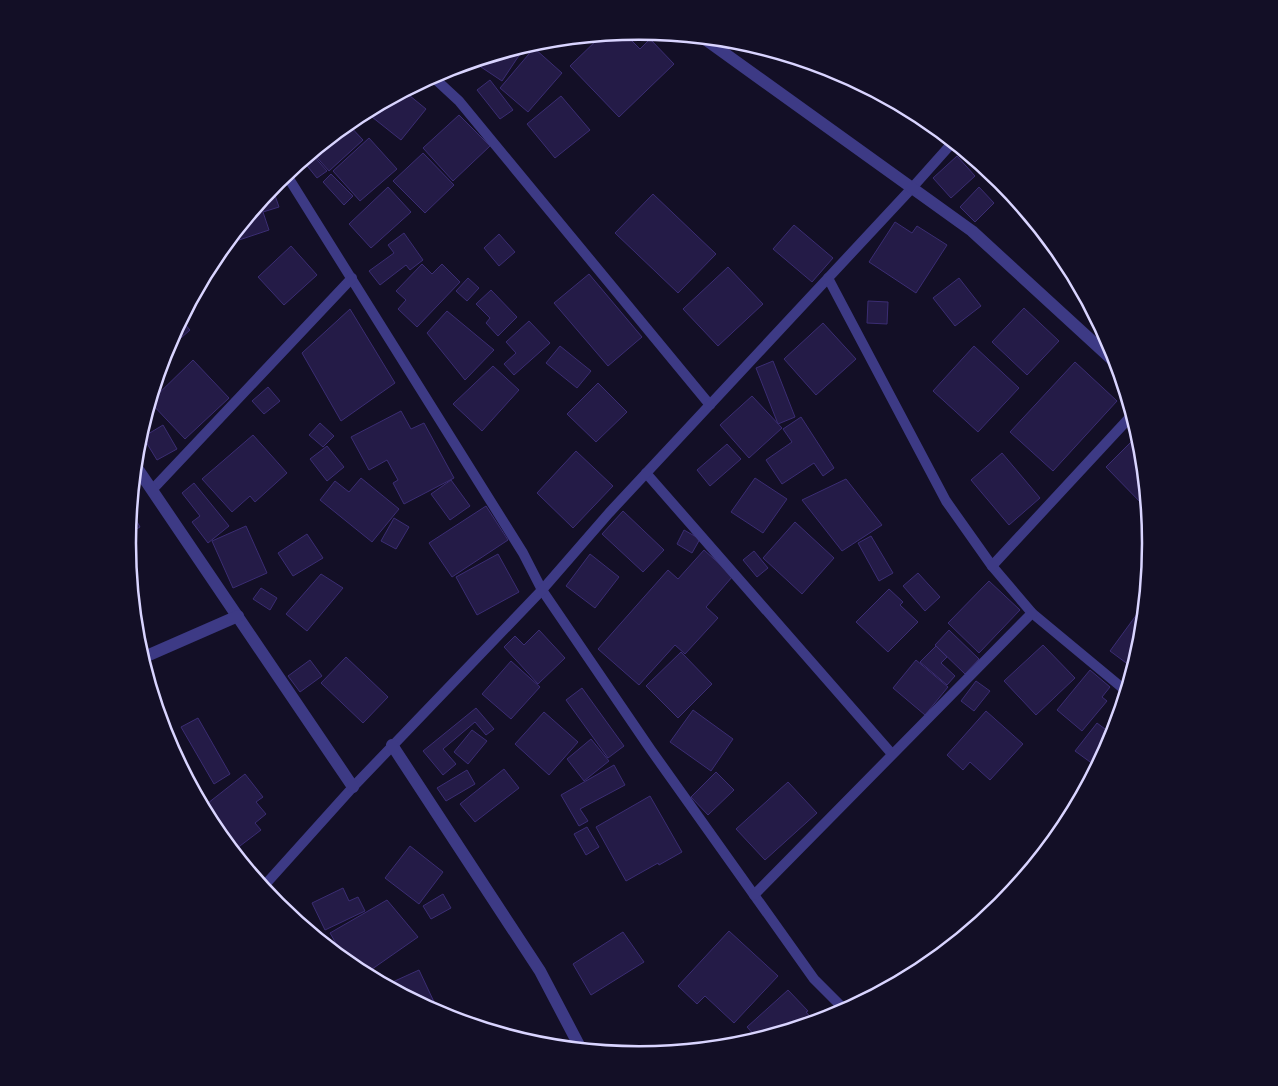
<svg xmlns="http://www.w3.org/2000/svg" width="1278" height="1086" font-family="Raleway,sans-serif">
	<rect width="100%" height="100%" fill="#130f26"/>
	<!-- building -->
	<g fill="#241b47" stroke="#3b2d73">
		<polygon points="624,33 640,49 650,39 674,64 619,117 570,66 602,35"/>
		<polygon points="526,45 502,81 472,61"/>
		<polygon points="534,48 562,73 528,112 500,88"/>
		<polygon points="490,80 513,110 500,119 477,90"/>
		<polygon points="404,91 426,109 401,140 372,117 385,101"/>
		<polygon points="561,96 590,130 555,158 527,124"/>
		<polygon points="459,115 490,146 453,181 423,148"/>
		<polygon points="347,123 363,140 329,171 312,152"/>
		<polygon points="369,138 397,169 360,201 333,171"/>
		<polygon points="423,153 454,185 425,213 393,181"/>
		<polygon points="312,154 327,171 317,178 304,162"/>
		<polygon points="957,156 975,176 951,198 933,178"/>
		<polygon points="331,174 353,196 344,205 323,182"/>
		<polygon points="272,187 279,207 263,212 269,230 239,240 236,231"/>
		<polygon points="388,187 411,212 371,248 349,224"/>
		<polygon points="979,187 994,203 975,222 960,207"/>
		<polygon points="653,194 716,254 678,293 615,233"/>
		<polygon points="895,222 912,233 917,226 947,245 916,293 869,262"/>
		<polygon points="794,225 833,258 812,282 773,249"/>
		<polygon points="404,233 423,260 410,270 406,265 380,285 369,271 394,253 388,245"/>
		<polygon points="499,234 515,252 499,266 484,248"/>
		<polygon points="291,246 317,275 284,305 258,277"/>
		<polygon points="422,264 432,274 442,264 460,282 417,327 398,309 406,300 396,291"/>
		<polygon points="728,267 763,304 718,346 683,309"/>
		<polygon points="589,274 642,337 608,366 554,303"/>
		<polygon points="468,278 479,288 467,301 456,291"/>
		<polygon points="959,278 981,306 955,326 933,298"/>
		<polygon points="491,290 517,317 498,336 486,323 490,318 476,304"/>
		<polygon points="868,301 888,302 887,324 867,323"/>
		<polygon points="1024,308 1059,341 1027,375 992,342"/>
		<polygon points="350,309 395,383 341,421 302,353"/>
		<polygon points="447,311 494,350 465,380 427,333"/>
		<polygon points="181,320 190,330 164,353 166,347"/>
		<polygon points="529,321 550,343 514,375 504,364 516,353 506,342"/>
		<polygon points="823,323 856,359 816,395 784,359"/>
		<polygon points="560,346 591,371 577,388 546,363"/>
		<polygon points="974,346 1019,388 978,432 933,391"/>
		<polygon points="193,360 229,398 185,439 150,402"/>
		<polygon points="773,361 795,417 778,424 756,368"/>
		<polygon points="1075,362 1117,401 1053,471 1010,432"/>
		<polygon points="493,366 519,390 482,431 453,404"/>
		<polygon points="598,383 627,412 596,442 567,414"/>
		<polygon points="268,387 280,401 264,414 252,401"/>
		<polygon points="752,396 782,428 749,458 720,425"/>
		<polygon points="401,411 411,429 424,423 454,478 404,504 393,483 398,480 387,460 369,470 351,437"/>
		<polygon points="801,417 834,468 823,476 814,463 782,484 766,460 792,442 783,429"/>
		<polygon points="320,423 334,436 323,447 309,435"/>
		<polygon points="163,425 177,449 157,460 143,437"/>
		<polygon points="253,435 287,473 255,502 250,496 232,512 202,479"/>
		<polygon points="1138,435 1141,443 1147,506 1145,507 1106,467"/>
		<polygon points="727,444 741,459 710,486 697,470"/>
		<polygon points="327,446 344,467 327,481 310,459"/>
		<polygon points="576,451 613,486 573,528 537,493"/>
		<polygon points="1002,453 1040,498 1009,525 971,480"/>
		<polygon points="361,478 399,509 372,542 320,500 335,481 349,492"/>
		<polygon points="755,478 787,499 763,533 731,512"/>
		<polygon points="846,479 882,525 842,551 802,500"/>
		<polygon points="451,480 470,506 450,520 431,494"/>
		<polygon points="194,483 229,526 208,543 192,522 200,516 182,493"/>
		<polygon points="486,506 508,540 452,577 429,543"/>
		<polygon points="131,511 140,527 128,534 130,512"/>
		<polygon points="623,511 664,550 643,572 602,534"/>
		<polygon points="394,518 409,527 396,549 381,541"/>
		<polygon points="795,522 834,558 802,594 763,558"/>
		<polygon points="246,526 267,573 233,588 212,541"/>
		<polygon points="684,530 700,539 692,553 677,544"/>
		<polygon points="307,534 323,558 293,576 278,553"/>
		<polygon points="871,536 893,573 879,581 858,543"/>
		<polygon points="704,550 733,576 706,607 718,618 685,654 675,645 639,685 598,649 668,570 678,579"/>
		<polygon points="754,551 768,568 757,577 743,560"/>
		<polygon points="498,554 519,592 477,615 456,577"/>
		<polygon points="590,554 619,577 595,608 566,586"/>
		<polygon points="918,573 940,597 925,611 903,586"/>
		<polygon points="321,574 343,588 307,631 286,614"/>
		<polygon points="989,581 1020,610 979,653 948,623"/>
		<polygon points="261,588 277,598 270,610 253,599"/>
		<polygon points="889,589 903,602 900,605 918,622 888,652 856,622"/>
		<polygon points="1140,610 1144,613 1141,643 1133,668 1110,651"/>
		<polygon points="539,630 565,658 538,684 504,647 515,636 524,645"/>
		<polygon points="949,630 979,659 965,674 935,645"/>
		<polygon points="1043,645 1075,678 1036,715 1004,681"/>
		<polygon points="936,646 947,657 941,663 955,676 947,685 920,662"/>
		<polygon points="681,652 712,684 678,718 646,686"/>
		<polygon points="346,657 388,697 363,723 321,683"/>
		<polygon points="310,660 322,676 300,692 288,676"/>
		<polygon points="916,660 948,687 925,715 893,688"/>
		<polygon points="511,661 540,687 511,719 482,694"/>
		<polygon points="1090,670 1110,687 1102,697 1107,701 1082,731 1057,710"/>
		<polygon points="976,681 990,691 974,711 961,701"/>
		<polygon points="582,688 624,746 608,758 566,700"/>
		<polygon points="476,708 494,729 486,735 475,722 443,749 456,764 443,775 423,751"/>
		<polygon points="693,710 733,739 711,771 670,742"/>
		<polygon points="986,711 1023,744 990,780 970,762 963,770 947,755"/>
		<polygon points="544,712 578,742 549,775 515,744"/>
		<polygon points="198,718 230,774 214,784 181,727"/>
		<polygon points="1097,723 1113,735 1097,767 1075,751"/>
		<polygon points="472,730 487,741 468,764 454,752"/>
		<polygon points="591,739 609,761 584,781 567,759"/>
		<polygon points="614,765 625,785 580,809 588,821 579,826 561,795"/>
		<polygon points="504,769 519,788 475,822 460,804"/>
		<polygon points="467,770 475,784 446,801 437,788"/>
		<polygon points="716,772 734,790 708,815 691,797"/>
		<polygon points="245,774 263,797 256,802 266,814 255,823 261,830 236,849 203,807"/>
		<polygon points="788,782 817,813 765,860 736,829"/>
		<polygon points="650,796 682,852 659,865 658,863 626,881 596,827"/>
		<polygon points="587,827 599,847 586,855 574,834"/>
		<polygon points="410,846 443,872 419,904 385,878"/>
		<polygon points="343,888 349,901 358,897 365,911 325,930 312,903"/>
		<polygon points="443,894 451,908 431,919 423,906"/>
		<polygon points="387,900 418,937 365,974 346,961 330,933"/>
		<polygon points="729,931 778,976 734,1023 705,996 697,1004 678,986"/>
		<polygon points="623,932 644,962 591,995 573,964"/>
		<polygon points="419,970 435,1004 428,1008 386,985"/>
		<polygon points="788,990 808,1011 806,1012 815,1022 758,1039 747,1027"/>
	</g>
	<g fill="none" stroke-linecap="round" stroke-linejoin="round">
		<!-- lane -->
		<g stroke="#3d3a85" stroke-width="10">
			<polyline points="432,76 459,101 710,405"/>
			<polyline points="286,174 523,553 542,590 651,750 814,979 845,1010"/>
			<polyline points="828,278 946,501 992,566 1032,613 1126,691"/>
			<polyline points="646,473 892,754"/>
			<polyline points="152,490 352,278"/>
			<polyline points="992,566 1132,415"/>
			<polyline points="263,887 353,787 542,590 609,513 912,188 953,142"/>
			<polyline points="754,895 1032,613"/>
		</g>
		<!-- street -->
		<g stroke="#3d3a85" stroke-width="12">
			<polyline points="702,37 972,231 1117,364"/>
			<polyline points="135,465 353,787"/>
			<polyline points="142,658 238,616"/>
			<polyline points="392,745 540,971 581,1049"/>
		</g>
	</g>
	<!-- crop -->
	<path d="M0 0H1278V1086H0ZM136 543a503 503 0 1 1 1006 0a503 503 0 1 1-1006 0Z" fill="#130f26" fill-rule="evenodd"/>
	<path fill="none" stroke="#d9d4ff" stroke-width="2.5" d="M136 543a503 503 0 1 1 1006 0a503 503 0 1 1-1006 0Z"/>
</svg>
